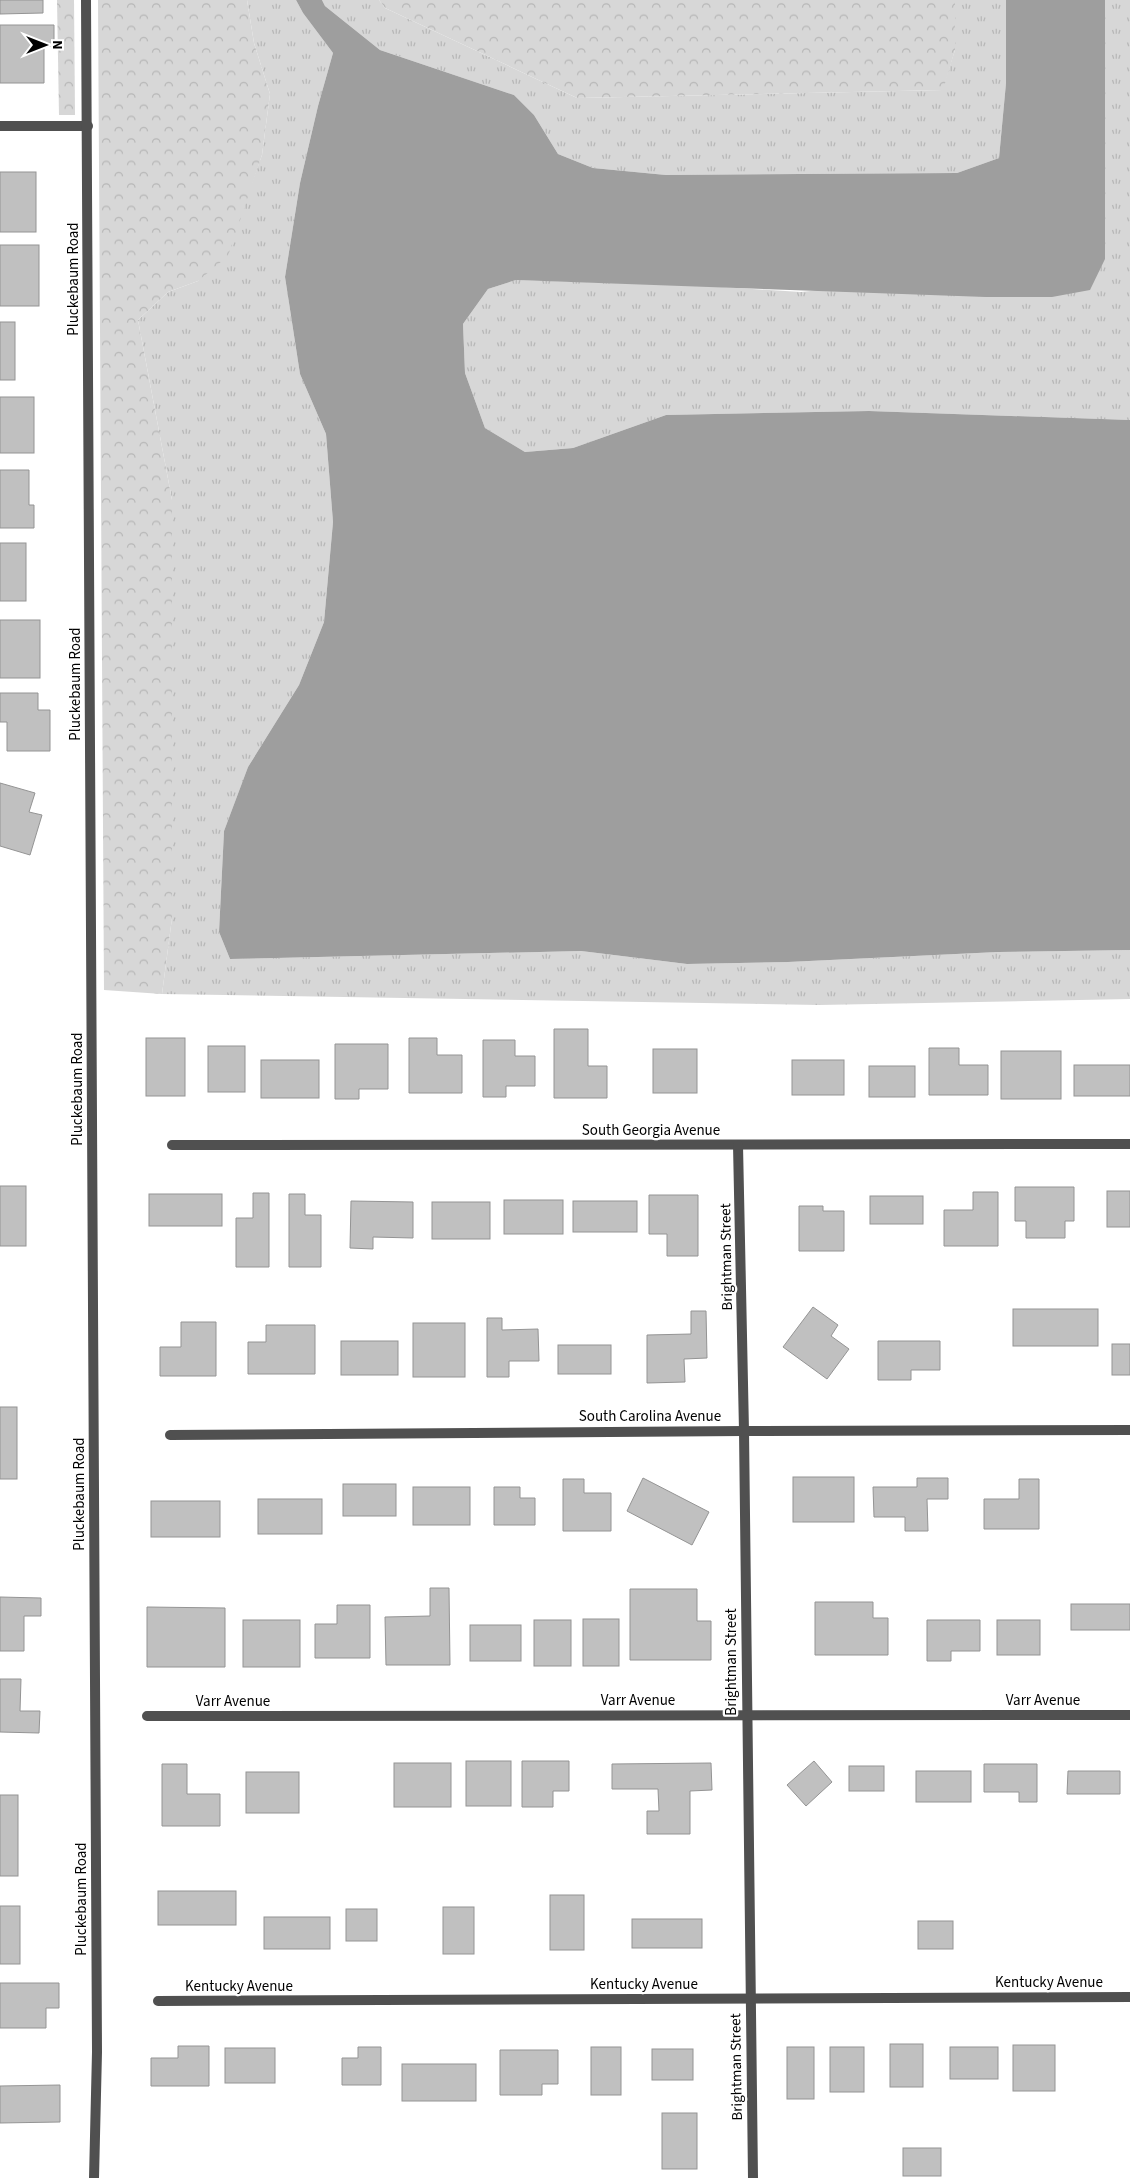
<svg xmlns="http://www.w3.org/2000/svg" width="1130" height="2178" font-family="'Source Sans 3',sans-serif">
	<defs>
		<pattern id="grass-tufts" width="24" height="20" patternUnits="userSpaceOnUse" patternTransform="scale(1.25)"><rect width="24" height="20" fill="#d7d7d7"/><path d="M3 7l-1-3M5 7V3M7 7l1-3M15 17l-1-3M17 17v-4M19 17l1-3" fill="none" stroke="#b7b7b7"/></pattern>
		<pattern id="forest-crowns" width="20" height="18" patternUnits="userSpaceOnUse" patternTransform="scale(1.25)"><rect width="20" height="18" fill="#d7d7d7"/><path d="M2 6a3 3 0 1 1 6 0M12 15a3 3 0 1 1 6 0" fill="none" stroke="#b7b7b7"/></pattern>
	</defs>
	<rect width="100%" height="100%" fill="#fff"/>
	<!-- grass -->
	<g fill="url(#grass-tufts)">
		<polygon points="247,0 296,0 303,13 333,53 318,106 300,183 285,277 300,374 326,434 333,522 324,622 299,685 248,767 224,831 219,932 230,959 581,951 687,964 788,962 998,952 1130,950 1130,999 819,1005 162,994 172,918 172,500 138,320 168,292 198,281 245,202 262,155 270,94 254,43"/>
		<polygon points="322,0 379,0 385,8 577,98 942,90 955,50 955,0 1006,0 1006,83 999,158 957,173 666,175 593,168 558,154 534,115 514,95 380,50 325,6"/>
		<polygon points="1105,0 1130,0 1130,420 869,411 666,415 573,448 525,452 485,428 465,373 463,324 488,289 516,280 690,285 801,292 1105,259"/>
	</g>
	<!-- forest -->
	<g fill="url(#forest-crowns)">
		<polygon points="57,0 74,0 75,115 59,115"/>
		<polygon points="98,0 247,0 254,43 270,94 262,155 228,256 198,281 168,292 138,320 172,500 172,918 162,994 104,990"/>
		<polygon points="379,0 955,0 955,50 943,90 577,98 385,8"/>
	</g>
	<!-- water -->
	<polygon fill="#9e9e9e" points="296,0 322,0 325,6 380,50 514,95 534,115 558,154 593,168 666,175 957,173 999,158 1006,83 1006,0 1105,0 1105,259 1090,290 1052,297 986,297 516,280 488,289 463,324 465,373 485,428 525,452 573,448 666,415 869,411 1130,420 1130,950 998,952 788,962 687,964 581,951 230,959 219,932 224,831 248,767 299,685 324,622 333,522 326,434 300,374 285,277 300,183 318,106 333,53 303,13"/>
	<!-- building -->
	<g fill="#c0c0c0" stroke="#949494">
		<polygon points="0,0 43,0 43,13 0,14"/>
		<polygon points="0,25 54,25 54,46 44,46 44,83 0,83"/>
		<rect x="0" y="172" width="36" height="60"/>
		<rect x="0" y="245" width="39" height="61"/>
		<rect x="0" y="322" width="15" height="58"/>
		<rect x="0" y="397" width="34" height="56"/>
		<polygon points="0,470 29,470 29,505 34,505 34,528 0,528"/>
		<rect x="0" y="543" width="26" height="58"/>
		<rect x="0" y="620" width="40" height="58"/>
		<polygon points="0,693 38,693 38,710 50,710 50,751 7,751 7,722 0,722"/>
		<polygon points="0,783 35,793 29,812 42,815 30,855 0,846"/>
		<polygon points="554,1029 588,1029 588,1066 607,1066 607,1098 554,1098"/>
		<rect x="146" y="1038" width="39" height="58"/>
		<polygon points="409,1038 437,1038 437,1055 462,1055 462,1093 409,1093"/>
		<polygon points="483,1040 515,1040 515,1056 535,1056 535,1086 506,1086 506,1097 483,1097"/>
		<polygon points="335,1044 388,1044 388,1089 359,1089 359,1099 335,1099"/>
		<rect x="208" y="1046" width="37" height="46"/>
		<polygon points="929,1048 959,1048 959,1065 988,1065 988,1095 929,1095"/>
		<rect x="653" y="1049" width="44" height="44"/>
		<rect x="1001" y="1051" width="60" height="48"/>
		<rect x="261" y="1060" width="58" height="38"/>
		<rect x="792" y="1060" width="52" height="35"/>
		<rect x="1074" y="1065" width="56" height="31"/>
		<rect x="869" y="1066" width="46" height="31"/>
		<rect x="0" y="1186" width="26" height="60"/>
		<polygon points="1015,1187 1074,1187 1074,1221 1065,1221 1065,1238 1026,1238 1026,1221 1015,1221"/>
		<rect x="1107" y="1191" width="23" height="36"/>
		<polygon points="973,1192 998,1192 998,1246 944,1246 944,1210 973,1210"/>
		<polygon points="253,1193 269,1193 269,1267 236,1267 236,1218 253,1218"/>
		<rect x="149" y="1194" width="73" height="32"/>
		<polygon points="289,1194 305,1194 305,1215 321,1215 321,1267 289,1267"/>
		<polygon points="649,1195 698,1195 698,1256 667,1256 667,1234 649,1234"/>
		<rect x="870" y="1196" width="53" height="28"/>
		<rect x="504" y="1200" width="59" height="34"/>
		<polygon points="351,1201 413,1202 413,1238 373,1237 373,1249 350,1248"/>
		<rect x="573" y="1201" width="64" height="31"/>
		<rect x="432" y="1202" width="58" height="37"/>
		<polygon points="799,1206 823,1206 823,1211 844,1211 844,1251 799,1251"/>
		<polygon points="813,1307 838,1325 831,1336 849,1349 827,1379 783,1347"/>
		<rect x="1013" y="1309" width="85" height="37"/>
		<polygon points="691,1311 706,1311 707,1358 684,1359 685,1382 647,1383 647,1335 691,1334"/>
		<polygon points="487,1318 502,1318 502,1330 538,1329 539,1361 509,1361 509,1377 487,1377"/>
		<polygon points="181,1322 216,1322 216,1376 160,1376 160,1347 181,1347"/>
		<rect x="413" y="1323" width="52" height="54"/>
		<polygon points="266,1325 315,1325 315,1374 248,1374 248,1342 266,1342"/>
		<rect x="341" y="1341" width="57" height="34"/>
		<polygon points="878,1341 940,1341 940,1370 911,1370 911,1380 878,1380"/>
		<rect x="1112" y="1344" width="18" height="31"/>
		<rect x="558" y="1345" width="53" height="29"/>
		<rect x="0" y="1407" width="17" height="72"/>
		<rect x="793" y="1477" width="61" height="45"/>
		<polygon points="643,1478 709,1512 692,1545 627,1511"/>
		<polygon points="917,1478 948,1478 948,1499 927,1499 928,1531 905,1531 905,1517 874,1517 873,1487 917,1487"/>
		<polygon points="563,1479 584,1479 584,1493 611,1493 611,1531 563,1531"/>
		<polygon points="1019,1479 1039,1479 1039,1529 984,1529 984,1499 1019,1499"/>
		<rect x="343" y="1484" width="53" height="32"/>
		<rect x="413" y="1487" width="57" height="38"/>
		<polygon points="494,1487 520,1487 520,1498 535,1498 535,1525 494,1525"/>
		<rect x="258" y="1499" width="64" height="35"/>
		<rect x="151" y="1501" width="69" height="36"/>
		<polygon points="430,1588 449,1588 450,1665 386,1665 385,1617 430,1616"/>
		<polygon points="630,1589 697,1589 697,1621 711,1621 711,1660 630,1660"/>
		<polygon points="0,1597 41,1598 41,1616 24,1616 24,1651 0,1651"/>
		<polygon points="815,1602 873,1602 873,1618 888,1618 888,1655 815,1655"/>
		<rect x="1071" y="1604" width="59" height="26"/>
		<polygon points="337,1605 370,1605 370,1658 315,1658 315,1624 337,1624"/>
		<polygon points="147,1607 225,1608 225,1667 147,1667"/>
		<rect x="583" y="1619" width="36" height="47"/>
		<rect x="243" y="1620" width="57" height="47"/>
		<rect x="534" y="1620" width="37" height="46"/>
		<polygon points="927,1620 980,1620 980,1651 951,1651 951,1661 927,1661"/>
		<rect x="997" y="1620" width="43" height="35"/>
		<rect x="470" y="1625" width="51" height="36"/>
		<polygon points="0,1679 21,1679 20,1711 40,1711 39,1733 0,1732"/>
		<rect x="466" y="1761" width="45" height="45"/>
		<polygon points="522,1761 569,1761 569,1791 553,1791 553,1807 522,1807"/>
		<polygon points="814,1761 832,1782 806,1806 787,1785"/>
		<rect x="394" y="1763" width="57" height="44"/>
		<polygon points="711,1763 712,1790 690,1791 690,1834 647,1834 647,1811 659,1811 658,1789 612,1789 612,1764"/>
		<polygon points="162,1764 187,1764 187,1794 220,1794 220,1826 162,1826"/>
		<polygon points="984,1764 1037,1764 1037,1802 1019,1802 1019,1792 984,1792"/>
		<rect x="849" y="1766" width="35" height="25"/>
		<rect x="916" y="1771" width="55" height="31"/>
		<polygon points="1068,1771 1120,1771 1120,1794 1067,1794"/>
		<rect x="246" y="1772" width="53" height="41"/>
		<rect x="0" y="1795" width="18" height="81"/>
		<rect x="158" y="1891" width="78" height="34"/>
		<rect x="550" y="1895" width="34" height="55"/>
		<rect x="0" y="1906" width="20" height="58"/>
		<rect x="443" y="1907" width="31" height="47"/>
		<rect x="346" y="1909" width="31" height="32"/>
		<rect x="264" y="1917" width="66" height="32"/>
		<rect x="632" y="1919" width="70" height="29"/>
		<rect x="918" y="1921" width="35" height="28"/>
		<polygon points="0,1983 59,1983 59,2008 46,2008 46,2028 0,2028"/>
		<rect x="890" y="2044" width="33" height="43"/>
		<rect x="1013" y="2045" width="42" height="46"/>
		<polygon points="178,2046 209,2046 209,2086 151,2086 151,2058 178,2058"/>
		<polygon points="358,2047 381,2047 381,2085 342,2085 342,2058 358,2058"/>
		<rect x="591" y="2047" width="30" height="48"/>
		<rect x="787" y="2047" width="27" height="52"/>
		<rect x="830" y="2047" width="34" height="45"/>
		<rect x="950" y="2047" width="48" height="32"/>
		<rect x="225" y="2048" width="50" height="35"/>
		<rect x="652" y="2049" width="41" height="31"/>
		<polygon points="500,2050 558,2050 558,2084 542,2084 542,2095 500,2095"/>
		<rect x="402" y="2064" width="74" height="37"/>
		<polygon points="60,2085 60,2122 0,2123 0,2086"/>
		<rect x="662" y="2113" width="35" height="56"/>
		<rect x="903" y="2148" width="38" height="28"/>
	</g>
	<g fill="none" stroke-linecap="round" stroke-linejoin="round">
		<!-- minor -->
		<g stroke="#505050" stroke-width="10">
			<polyline points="0,126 88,126"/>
			<polyline points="172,1145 1130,1144"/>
			<polyline points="738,1145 744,1431 753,2178"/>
			<polyline points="170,1435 744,1431 1130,1430"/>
			<polyline points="147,1716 1130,1715"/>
			<polyline points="158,2001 1130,1997"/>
		</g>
		<!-- tertiary -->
		<polyline stroke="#505050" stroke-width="10" points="86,0 97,2052 94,2178"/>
	</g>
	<g text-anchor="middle" stroke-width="4.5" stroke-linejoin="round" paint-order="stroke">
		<!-- street labels -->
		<g font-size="15" fill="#000" stroke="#fff">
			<text transform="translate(73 279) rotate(-90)" y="5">Pluckebaum Road</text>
			<text transform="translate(75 684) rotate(-90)" y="5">Pluckebaum Road</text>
			<text transform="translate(77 1089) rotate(-90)" y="5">Pluckebaum Road</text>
			<text x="651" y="1135">South Georgia Avenue</text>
			<text transform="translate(726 1257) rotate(-91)" y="5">Brightman Street</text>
			<text x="650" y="1421">South Carolina Avenue</text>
			<text transform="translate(79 1494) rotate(-90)" y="5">Pluckebaum Road</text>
			<text transform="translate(731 1662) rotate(-90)" y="5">Brightman Street</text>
			<text x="638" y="1705">Varr Avenue</text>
			<text x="1043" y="1705">Varr Avenue</text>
			<text x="233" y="1706">Varr Avenue</text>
			<text transform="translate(81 1899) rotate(-90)" y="5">Pluckebaum Road</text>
			<text x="1049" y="1987">Kentucky Avenue</text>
			<text x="644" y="1989">Kentucky Avenue</text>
			<text x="239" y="1991">Kentucky Avenue</text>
			<text transform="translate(736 2067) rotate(-91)" y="5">Brightman Street</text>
		</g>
	</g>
	<!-- north arrow -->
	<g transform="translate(45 45) rotate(90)" stroke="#ffffff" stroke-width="4" paint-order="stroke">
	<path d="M0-4L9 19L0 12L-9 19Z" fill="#000000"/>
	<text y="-8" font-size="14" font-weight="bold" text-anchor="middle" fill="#000000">N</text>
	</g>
</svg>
